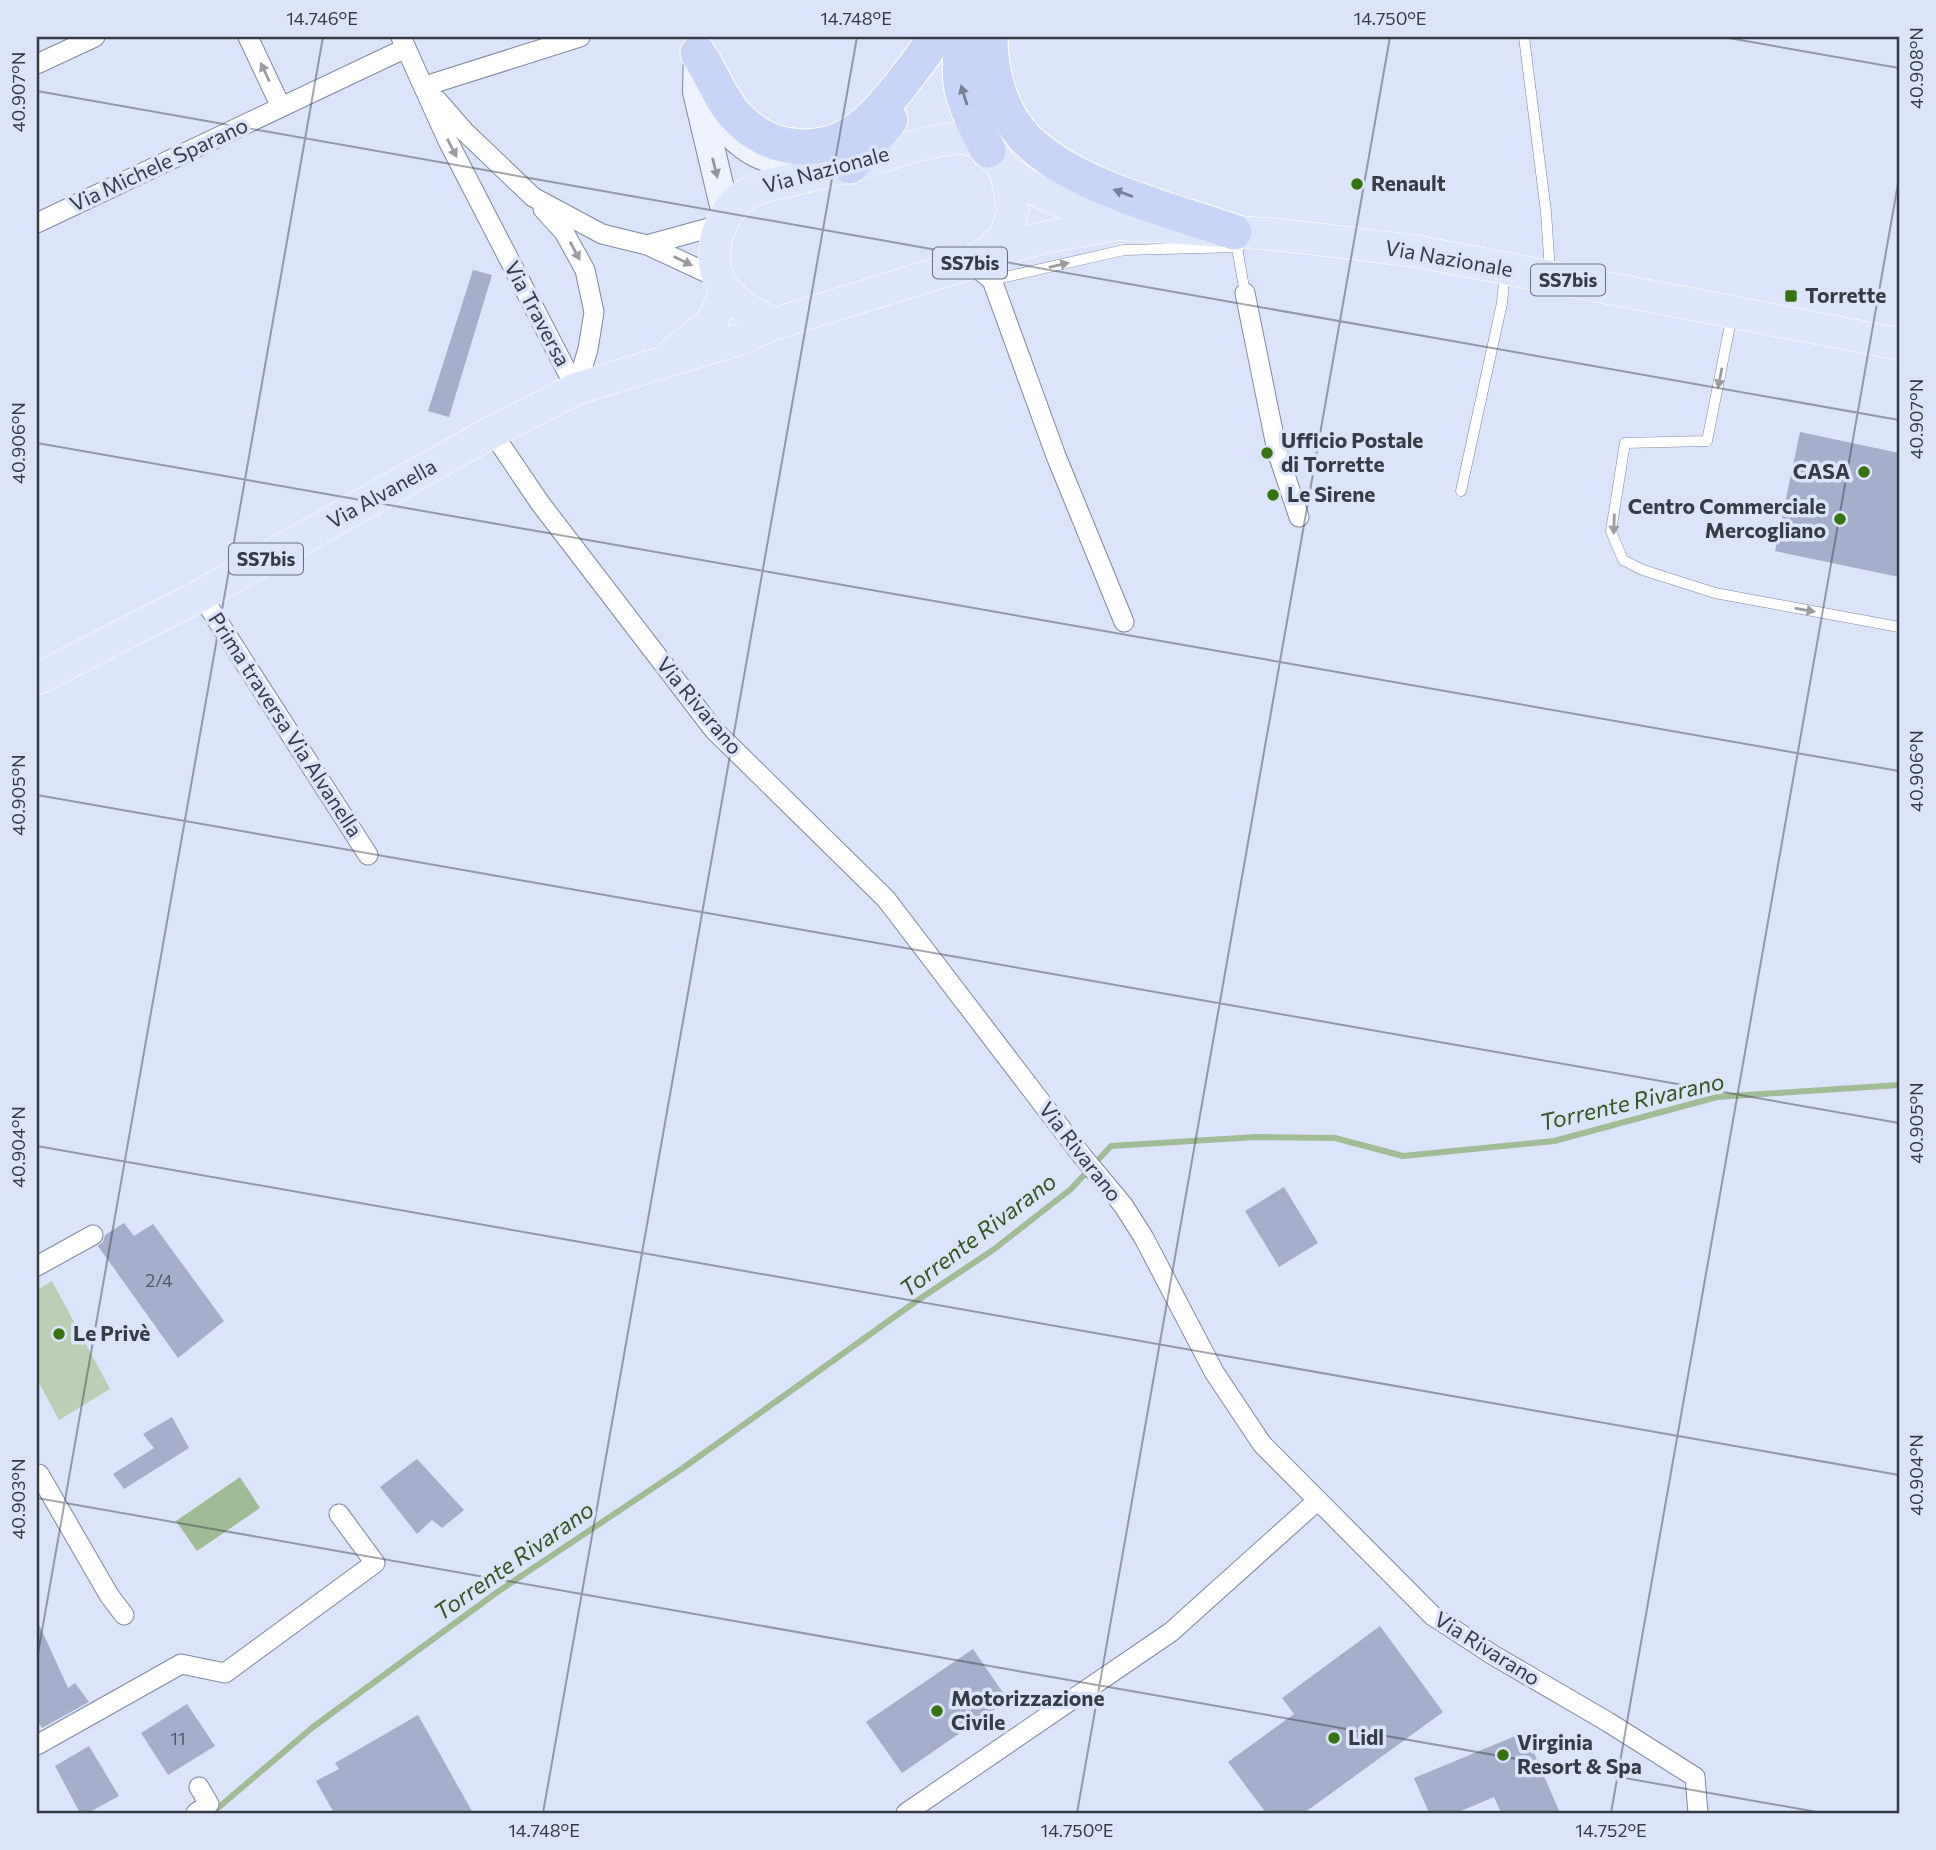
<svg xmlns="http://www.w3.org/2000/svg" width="1936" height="1850" font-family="Commissioner,sans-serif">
	<rect width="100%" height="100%" fill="#dce4fb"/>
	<!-- green -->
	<polygon fill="#bccfb5" points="52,1281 110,1389 59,1420 37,1379 37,1290"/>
	<!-- water -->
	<polygon fill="#a0bc95" points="240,1477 260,1508 197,1551 176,1521"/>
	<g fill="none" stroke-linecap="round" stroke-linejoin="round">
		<!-- stream -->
		<polyline stroke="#a0bc95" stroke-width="6" points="212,1813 313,1727 496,1593 683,1468 918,1300 993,1250 1071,1189 1111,1146 1256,1137 1335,1138 1403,1156 1554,1141 1717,1097 1899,1085"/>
	</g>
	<!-- building -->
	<g fill="#a5aeca">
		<polygon points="473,270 492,275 449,417 428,411"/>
		<polygon points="1800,432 1899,453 1899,577 1775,551"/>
		<polygon points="1284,1187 1318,1243 1279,1267 1245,1211"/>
		<polygon points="124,1223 134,1236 153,1224 224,1321 178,1358 98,1246 103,1242 105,1235"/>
		<polygon points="172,1417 189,1448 124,1489 113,1474 154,1448 143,1434"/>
		<polygon points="417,1459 464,1510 442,1528 432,1520 417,1534 380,1487"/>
		<polygon points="37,1620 68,1688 75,1683 89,1702 42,1728 37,1720"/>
		<polygon points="1380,1626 1443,1712 1304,1813 1266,1813 1228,1762 1294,1714 1282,1698"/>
		<polygon points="973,1649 1008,1700 902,1773 866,1722"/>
		<polygon points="187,1704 215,1746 168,1775 141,1733"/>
		<polygon points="418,1715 473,1813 334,1813 316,1781 339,1769 335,1763"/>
		<polygon points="1525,1732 1560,1813 1501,1813 1494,1797 1456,1813 1429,1813 1414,1778"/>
		<polygon points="89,1746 119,1796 88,1813 80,1813 55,1766"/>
	</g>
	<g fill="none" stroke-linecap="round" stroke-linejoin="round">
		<!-- lane casing -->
		<g stroke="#7f88a3" stroke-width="11">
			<g id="lane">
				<polyline points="1524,37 1546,212 1550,272"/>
				<polyline points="1236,242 1245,293"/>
				<polyline points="992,280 1124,250 1240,247"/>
				<polyline points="1732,315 1707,441 1625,443 1611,531 1623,560 1643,570 1715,593 1899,627"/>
				<polyline points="1461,491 1502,303 1505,272"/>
			</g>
		</g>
		<!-- street casing -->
		<g stroke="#7f88a3" stroke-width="21">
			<g id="street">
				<polyline points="248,37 281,107"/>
				<polyline points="401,37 448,141 576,389"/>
				<polyline points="37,64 95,37"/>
				<polyline points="425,86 580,37"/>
				<polyline points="437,100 464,131 533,197 602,234 647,245 718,278"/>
				<polyline points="543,209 564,232 585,270 594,312 588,349 576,389"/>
				<polyline points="37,223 406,48"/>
				<polyline points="647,245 720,225"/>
				<polyline points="971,263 992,280 1056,456 1124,622"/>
				<polyline points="1245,293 1277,451 1299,517"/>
				<polyline points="492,432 540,503 714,730 886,899 1083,1157 1123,1205 1144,1238 1214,1372 1262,1444 1433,1616 1493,1655 1608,1722 1695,1777 1698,1813"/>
				<polyline points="201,595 368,855"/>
				<polyline points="37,1266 93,1235"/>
				<polyline points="37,1475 39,1474 109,1595 124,1615"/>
				<polyline points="37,1745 181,1664 225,1673 375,1563 339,1514"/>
				<polyline points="196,1813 209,1804 199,1787"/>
				<polyline points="906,1813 1171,1632 1318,1500"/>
			</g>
		</g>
		<!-- secondary casing -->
		<g stroke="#7f88a3" stroke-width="30">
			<g id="secondary">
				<polyline points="698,49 697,92 726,214"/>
				<path d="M 712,106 C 741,160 773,161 829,169"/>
			</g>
		</g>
		<!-- primary casing -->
		<g stroke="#fff" stroke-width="33">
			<g id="primary">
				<path d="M 959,138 L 973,140 L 988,150 L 1006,171 L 1013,210 L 1006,235 L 987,253 L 971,263 L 774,324 C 757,315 739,307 726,291 C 702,260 718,208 752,191 C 761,186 773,185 783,182 C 806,177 828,171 851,166 C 887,156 921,141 959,138 Z"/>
				<path d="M 1006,171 C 1041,197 1078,208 1118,224"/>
				<polyline points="987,253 1046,237 1119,224 1282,235 1415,251 1899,344"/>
				<polyline points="674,352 711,323 727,292"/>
				<polyline points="37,679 201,595 492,432 576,389 740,339 774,324"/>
			</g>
		</g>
		<!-- highway casing -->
		<g stroke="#fff" stroke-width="37">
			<g id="highway">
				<path d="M 964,37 C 953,86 966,107 988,150"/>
				<path d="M 990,37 C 990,72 1000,110 1024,137 C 1070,186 1171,210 1234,232"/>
				<path d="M 698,53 C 712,74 720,99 737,117 C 769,152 822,157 860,128 C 883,111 919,62 936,37"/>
				<polyline points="850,166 890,120"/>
			</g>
		</g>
		<!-- lane -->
		<use href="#lane" stroke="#fff" stroke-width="10"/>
		<!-- street -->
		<use href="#street" stroke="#fff" stroke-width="19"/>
		<!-- secondary -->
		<use href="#secondary" stroke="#eef2fd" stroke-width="28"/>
		<!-- primary -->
		<use href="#primary" stroke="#dee6fb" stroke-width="32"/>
		<!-- highway -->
		<use href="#highway" stroke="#c8d5f9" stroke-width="35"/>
	</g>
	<!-- one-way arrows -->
	<defs><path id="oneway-solid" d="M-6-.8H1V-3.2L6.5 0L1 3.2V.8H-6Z" transform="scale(1.75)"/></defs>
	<g fill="#9b9da2">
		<use href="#oneway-solid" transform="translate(265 72) rotate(-115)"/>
		<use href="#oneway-solid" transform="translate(452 148) rotate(63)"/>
		<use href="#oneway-solid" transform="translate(575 251) rotate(62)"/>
		<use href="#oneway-solid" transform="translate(683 261) rotate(26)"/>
		<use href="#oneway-solid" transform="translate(1059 265) rotate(-13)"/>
		<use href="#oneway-solid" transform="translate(1720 378) rotate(101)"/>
		<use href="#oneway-solid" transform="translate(1614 524) rotate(92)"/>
		<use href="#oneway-solid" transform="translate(1805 610) rotate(10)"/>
	</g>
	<g fill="#788097">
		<use href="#oneway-solid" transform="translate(964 95) rotate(-107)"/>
		<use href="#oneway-solid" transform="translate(1123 193) rotate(-160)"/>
	</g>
	<use fill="#9296a2" href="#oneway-solid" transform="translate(715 168) rotate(76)"/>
	<!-- ticks -->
	<path fill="none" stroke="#373b46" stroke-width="2" stroke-opacity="0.45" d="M 1723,37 L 1899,68M 37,91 L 1899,420M 37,443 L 1899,771M 37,795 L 1899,1123M 37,1146 L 1899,1475M 37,1498 L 1823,1813M 37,1659 L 323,37M 543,1813 L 857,37M 1077,1813 L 1390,37M 1611,1813 L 1899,178"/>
	<!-- markers -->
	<g fill="#35740e" stroke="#dce4fb" stroke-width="2.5">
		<circle cx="1357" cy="184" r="7"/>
		<rect x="1784" y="289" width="14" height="14" rx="3.5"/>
		<circle cx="1267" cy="453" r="7"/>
		<circle cx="1864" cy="472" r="7"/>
		<circle cx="1273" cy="495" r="7"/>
		<circle cx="1840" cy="519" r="7"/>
		<circle cx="59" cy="1334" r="7"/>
		<circle cx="937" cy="1711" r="7"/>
		<circle cx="1334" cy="1738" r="7"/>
		<circle cx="1503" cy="1755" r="7"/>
	</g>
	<g text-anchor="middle" stroke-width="7" stroke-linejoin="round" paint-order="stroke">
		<!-- number labels -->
		<g font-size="18" fill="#525867">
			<text x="159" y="1287">2/4</text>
			<text x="178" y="1745">11</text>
		</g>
		<!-- shield labels -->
		<g fill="#dce4fb" stroke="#686e7c" stroke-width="2">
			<rect x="933" y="247.5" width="74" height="31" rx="5"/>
			<rect x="1531" y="264.5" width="74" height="31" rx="5"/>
			<rect x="229" y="543.5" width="74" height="31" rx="5"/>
		</g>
		<g font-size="19" font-weight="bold" fill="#373b46">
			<text x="970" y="270">SS7bis</text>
			<text x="1568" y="287">SS7bis</text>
			<text x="266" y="566">SS7bis</text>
		</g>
		<!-- street labels -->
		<g font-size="21" fill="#373b46" stroke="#dce4fb">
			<text transform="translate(159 165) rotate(-25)" y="7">Via Michele Sparano</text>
			<text transform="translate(826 170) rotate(-15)" y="7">Via Nazionale</text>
			<text transform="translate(1449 259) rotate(10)" y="7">Via Nazionale</text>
			<text transform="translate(537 314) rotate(62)" y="7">Via Traversa</text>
			<text transform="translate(382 494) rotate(-29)" y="7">Via Alvanella</text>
			<text transform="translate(699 706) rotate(50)" y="7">Via Rivarano</text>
			<text transform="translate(285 725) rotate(57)" y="7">Prima traversa Via Alvanella</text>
			<text transform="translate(1080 1152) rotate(52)" y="7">Via Rivarano</text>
			<text transform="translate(1487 1649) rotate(32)" y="7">Via Rivarano</text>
		</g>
		<!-- poi labels -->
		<g font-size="21" font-weight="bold" fill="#373b46" stroke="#dce4fb" text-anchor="start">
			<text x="1371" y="191">Renault</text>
			<text x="1805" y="303">Torrette</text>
			<text x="1281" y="448">Ufficio Postale<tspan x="1281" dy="24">di Torrette</tspan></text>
			<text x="1850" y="479" text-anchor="end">CASA</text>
			<text x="1287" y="502">Le Sirene</text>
			<text x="1826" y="514" text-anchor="end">Centro Commerciale<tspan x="1826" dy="24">Mercogliano</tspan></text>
			<text x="73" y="1341">Le Privè</text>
			<text x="951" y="1706">Motorizzazione<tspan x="951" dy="24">Civile</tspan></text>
			<text x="1348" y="1745">Lidl</text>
			<text x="1517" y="1750">Virginia<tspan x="1517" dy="24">Resort &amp; Spa</tspan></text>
		</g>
		<!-- water labels -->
		<g font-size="23" font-style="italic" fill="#325721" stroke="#dce4fb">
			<text transform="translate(1632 1102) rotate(-13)" y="8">Torrente Rivarano</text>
			<text transform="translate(978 1235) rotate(-37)" y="8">Torrente Rivarano</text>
			<text transform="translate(514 1561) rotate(-35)" y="8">Torrente Rivarano</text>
		</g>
	</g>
	<!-- border -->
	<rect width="1936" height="1850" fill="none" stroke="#dce4fb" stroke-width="77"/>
	<rect x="38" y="38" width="1860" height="1774" fill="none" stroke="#373b46" stroke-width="2.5"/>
	<g font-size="18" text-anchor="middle" fill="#373b46">
		<text x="322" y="25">14.746°E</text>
		<text x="856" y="25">14.748°E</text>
		<text x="1390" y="25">14.750°E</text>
		<text transform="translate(1917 68) rotate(-90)" y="6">40.908°N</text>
		<text transform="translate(19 92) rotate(-90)" y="6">40.907°N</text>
		<text transform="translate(1917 419) rotate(-90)" y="6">40.907°N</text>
		<text transform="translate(19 443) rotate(-90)" y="6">40.906°N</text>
		<text transform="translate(1917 771) rotate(-90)" y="6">40.906°N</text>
		<text transform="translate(19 795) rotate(-90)" y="6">40.905°N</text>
		<text transform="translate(1917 1123) rotate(-90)" y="6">40.905°N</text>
		<text transform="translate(19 1147) rotate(-90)" y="6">40.904°N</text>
		<text transform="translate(1917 1475) rotate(-90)" y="6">40.904°N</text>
		<text transform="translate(19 1499) rotate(-90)" y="6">40.903°N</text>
		<text x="544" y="1837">14.748°E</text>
		<text x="1077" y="1837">14.750°E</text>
		<text x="1611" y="1837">14.752°E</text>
	</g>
</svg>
